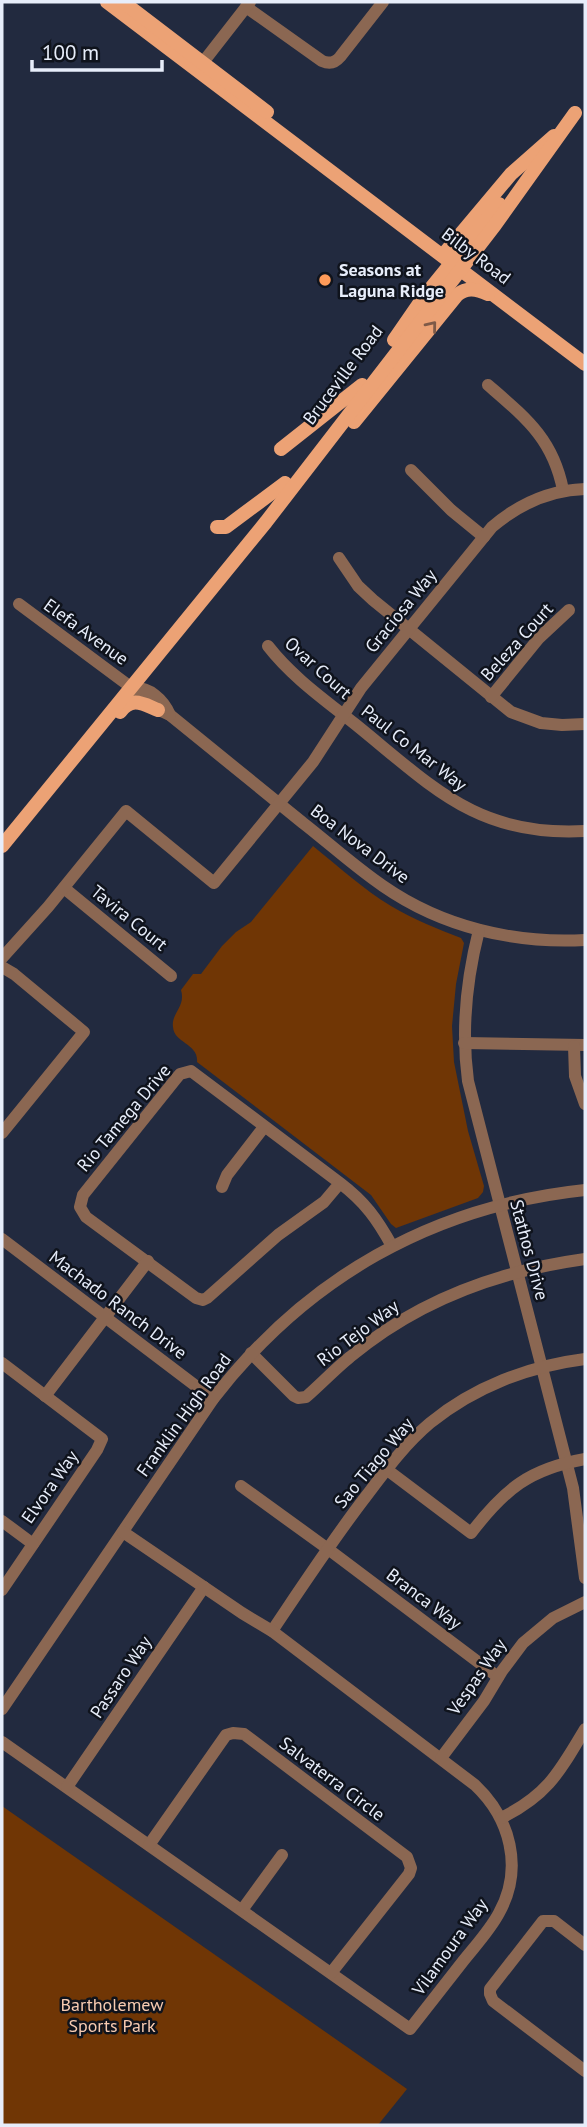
<svg xmlns="http://www.w3.org/2000/svg" width="587" height="2127" font-family="'PT Sans',sans-serif">
	<rect width="100%" height="100%" fill="#222a3f"/>
	<!-- green -->
	<g fill="#703605">
		<path d="M 313,846 C 339,867 363,889 391,906 C 413,919 437,929 461,938 L 464,943 L 456,984 L 452,1026 L 454,1062 L 468,1131 L 484,1186 L 483,1192 L 478,1198 L 396,1228 L 391,1224 L 371,1195 L 197,1062 C 199,1044 174,1043 173,1027 C 171,1013 186,1007 181,990 L 193,974 L 201,974 L 222,946 L 236,932 L 251,922 Z"/>
		<polygon points="2,1806 390,2077 407,2089 378,2125 2,2125"/>
	</g>
	<g fill="none" stroke-linecap="round" stroke-linejoin="round">
		<!-- minor -->
		<g stroke="#8b6752" stroke-width="12">
			<path d="M 246,7 L 322,61 C 329,64 335,63 340,57 L 383,2"/>
			<polyline points="197,70 250,2"/>
			<path d="M 488,385 C 526,418 553,439 563,490"/>
			<polyline points="411,470 451,510 484,537"/>
			<polyline points="339,558 358,586 373,600 511,712 541,723 562,725 585,724"/>
			<path d="M 19,604 L 132,688 L 155,708 L 170,715 C 215,751 259,787 303,823 C 330,844 355,867 383,886 C 442,927 514,944 585,940"/>
			<path d="M 268,646 C 292,677 325,700 355,724 C 433,787 477,837 585,831"/>
			<path d="M 132,688 C 149,686 164,700 170,715"/>
			<polyline points="491,697 539,638 569,610"/>
			<polyline points="64,888 171,976"/>
			<path d="M 479,930 C 466,981 461,1029 468,1081 L 573,1488 L 585,1578"/>
			<path d="M 2,958 L 48,907 L 126,811 L 214,883 L 313,762 L 361,688 L 492,527 C 519,504 549,490 585,489"/>
			<polyline points="2,967 14,974 84,1032 2,1133"/>
			<polyline points="464,1043 585,1045"/>
			<polyline points="574,1046 575,1076 585,1104"/>
			<path d="M 340,1183 L 324,1202 L 278,1235 L 207,1298 L 203,1300 L 196,1298 L 86,1217 L 80,1207 L 83,1195 L 175,1080 L 180,1074 L 191,1071 L 340,1183 C 365,1202 377,1219 392,1246"/>
			<polyline points="222,1187 227,1175 264,1127"/>
			<polyline points="2,1239 213,1399"/>
			<path d="M 251,1353 L 294,1396 L 298,1398 L 306,1397 C 321,1384 335,1369 350,1357 C 418,1300 498,1271 585,1259"/>
			<polyline points="2,1363 102,1439 97,1450 2,1590"/>
			<polyline points="45,1396 148,1261"/>
			<path d="M 386,1469 L 471,1533 C 505,1489 529,1469 585,1459"/>
			<polyline points="241,1486 328,1549 498,1677"/>
			<polyline points="2,1521 33,1544"/>
			<path d="M 272,1631 C 303,1585 333,1539 367,1495 C 386,1470 405,1444 430,1423 C 474,1387 529,1366 585,1359"/>
			<path d="M 2,1709 L 213,1399 C 306,1278 432,1206 585,1190"/>
			<path d="M 2,1742 L 410,2029 C 428,2006 446,1983 464,1960 C 476,1945 490,1930 499,1913 C 524,1868 510,1818 475,1785 L 272,1631 L 242,1613 L 123,1532"/>
			<polyline points="441,1758 484,1701 502,1671 523,1643 553,1618 585,1602"/>
			<polyline points="67,1787 204,1587"/>
			<path d="M 501,1818 C 548,1795 560,1771 585,1729"/>
			<polyline points="149,1845 226,1735 233,1733 244,1734 407,1857 411,1868 409,1874 331,1973"/>
			<polyline points="242,1910 282,1855"/>
			<polyline points="585,1945 554,1921 543,1921 490,1989 490,1994 493,2001 585,2071"/>
		</g>
		<!-- major -->
		<g stroke="#eca275" stroke-width="14">
			<polyline points="107,2 585,364"/>
			<polyline points="123,2 267,112"/>
			<polyline points="443,255 511,174 554,136"/>
			<polyline points="394,340 423,298 499,204"/>
			<path d="M 354,422 L 457,295 C 467,287 476,289 488,294"/>
			<polyline points="281,449 362,385"/>
			<polyline points="217,527 226,527 285,483"/>
			<path d="M 120,712 C 132,696 143,704 158,710"/>
			<polyline points="2,846 266,522 495,225 575,113"/>
		</g>
	</g>
	<!-- one-way arrows -->
	<defs><path id="oneway-chevron" d="M-2-3.5L2.5 0L-2 3.5" fill="none" stroke-width="1.6" stroke-linecap="round" stroke-linejoin="round" transform="scale(1.75)"/></defs>
	<use stroke="#7e5a48" href="#oneway-chevron" transform="translate(432 326) rotate(-51)"/>
	<!-- markers -->
	<circle fill="#ff9b59" stroke="#0f131c" stroke-width="2.5" cx="325" cy="280" r="7"/>
	<g text-anchor="middle" stroke-width="5" stroke-linejoin="round" paint-order="stroke">
		<!-- street labels -->
		<g font-size="18" fill="#e7edfa" stroke="#0f131c">
			<text transform="translate(476 256) rotate(37)" y="6">Bilby Road</text>
			<text transform="translate(343 375) rotate(-53)" y="6">Bruceville Road</text>
			<text transform="translate(401 611) rotate(-51)" y="6">Graciosa Way</text>
			<text transform="translate(86 632) rotate(36)" y="6">Elefa Avenue</text>
			<text transform="translate(517 642) rotate(-48)" y="6">Beleza Court</text>
			<text transform="translate(318 668) rotate(42)" y="6">Ovar Court</text>
			<text transform="translate(414 748) rotate(38)" y="6">Paul Co Mar Way</text>
			<text transform="translate(360 844) rotate(37)" y="6">Boa Nova Drive</text>
			<text transform="translate(129 918) rotate(39)" y="6">Tavira Court</text>
			<text transform="translate(124 1118) rotate(-50)" y="6">Rio Tamega Drive</text>
			<text transform="translate(529 1250) rotate(75)" y="6">Stathos Drive</text>
			<text transform="translate(118 1305) rotate(37)" y="6">Machado Ranch Drive</text>
			<text transform="translate(358 1333) rotate(-37)" y="6">Rio Tejo Way</text>
			<text transform="translate(184 1415) rotate(-54)" y="6">Franklin High Road</text>
			<text transform="translate(374 1463) rotate(-50)" y="6">Sao Tiago Way</text>
			<text transform="translate(50 1487) rotate(-55)" y="6">Elvora Way</text>
			<text transform="translate(424 1599) rotate(37)" y="6">Branca Way</text>
			<text transform="translate(121 1677) rotate(-56)" y="6">Passaro Way</text>
			<text transform="translate(477 1677) rotate(-55)" y="6">Vespas Way</text>
			<text transform="translate(332 1779) rotate(37)" y="6">Salvaterra Circle</text>
			<text transform="translate(450 1947) rotate(-54)" y="6">Vilamoura Way</text>
		</g>
		<!-- poi labels -->
		<g font-size="18" font-weight="bold" fill="#e7edfa" stroke="#0f131c" text-anchor="start">
			<text x="339" y="276">Seasons at<tspan x="339" dy="21">Laguna Ridge</tspan></text>
		</g>
		<!-- park labels -->
		<g font-size="18" fill="#f8cbb1" stroke="#0f131c">
			<text x="112" y="2011">Bartholemew<tspan x="112" dy="21">Sports Park</tspan></text>
		</g>
	</g>
	<!-- border -->
	<rect width="587" height="2127" fill="none" stroke="#e7edfa" stroke-width="7"/>
	<!-- scale -->
	<path d="M32 60v10h130v-10" fill="none" stroke="#e7edfa" stroke-width="3.5"/>
	<text x="42" y="60" font-size="21" fill="#e7edfa" stroke="#0f131c" stroke-width="5" paint-order="stroke">100 m</text>
</svg>
